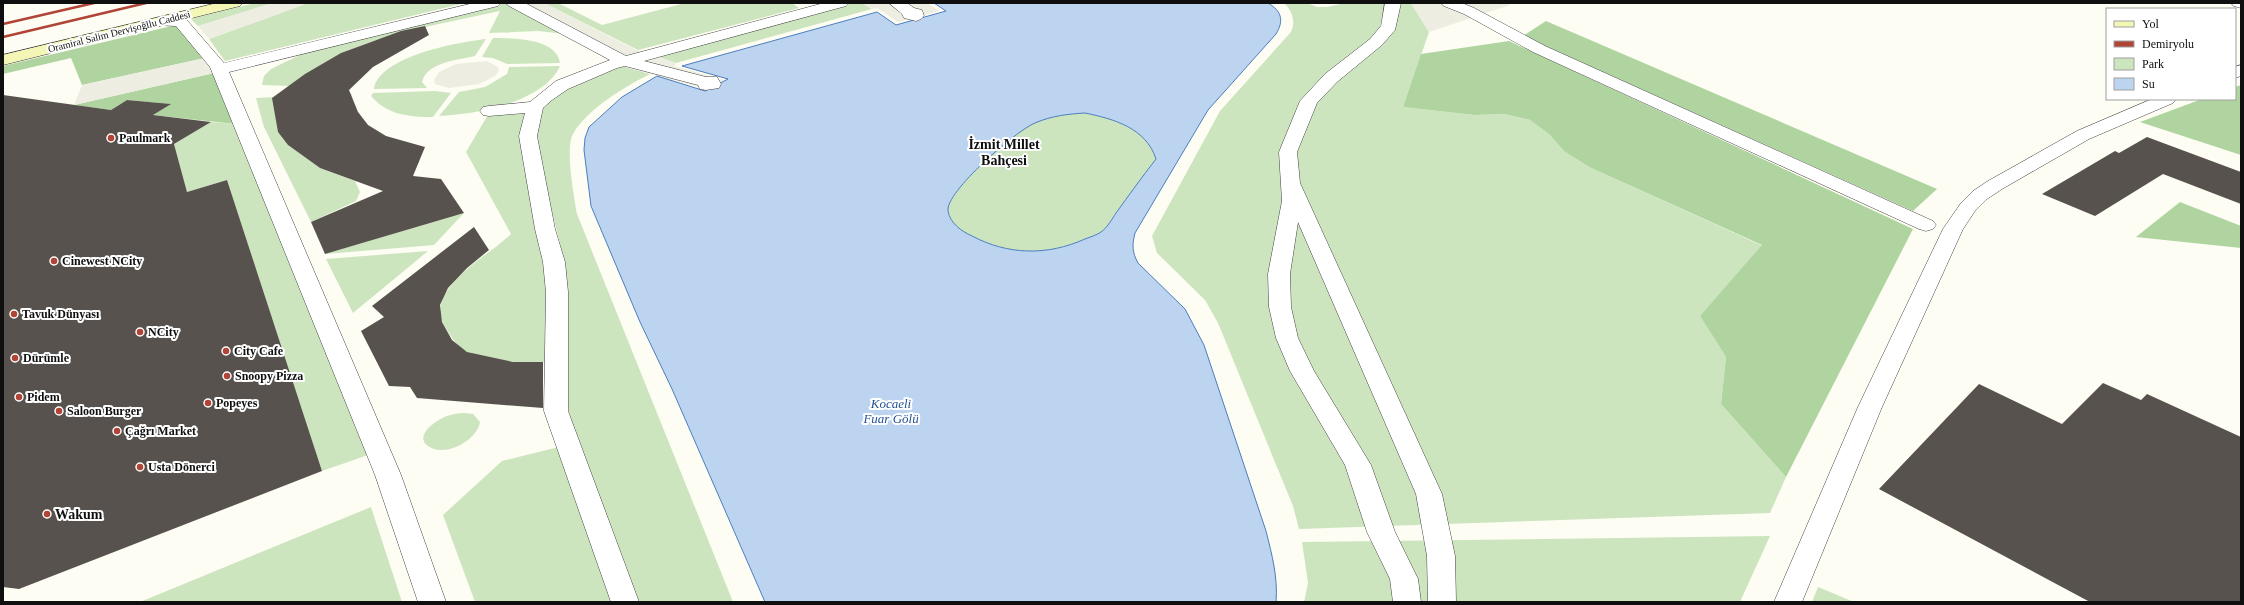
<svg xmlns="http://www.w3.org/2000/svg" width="2244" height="605" font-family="'Times New Roman',serif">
	<rect width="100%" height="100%" fill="#fdfdf3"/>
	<!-- green -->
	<g fill="#cde5bf">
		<polygon points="255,3 273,3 198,26 191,19"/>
		<polygon points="308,3 465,3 225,61 209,39"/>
		<polygon points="505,3 565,34 538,31 489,33 500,11 425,27 395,39 376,40 341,53 290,86 262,85 264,76 271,69 306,52"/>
		<polygon points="544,3 558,3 602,25 685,3 792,3 799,8 638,50"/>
		<polygon points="841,3 862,3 872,9 676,63 650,54"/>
		<path d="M 1284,3 L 1307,3 L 1317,7 L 1327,7 L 1345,3 L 1411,3 L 1429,32 L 1403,107 L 1474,115 L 1504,114 L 1530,120 L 1549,134 L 1564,151 L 1589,167 L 1763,246 L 1700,316 L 1726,357 L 1721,404 L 1786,477 L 1770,513 L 1299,529 L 1293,506 L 1218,323 L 1205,300 L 1157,253 L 1152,236 L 1220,111 L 1291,32 C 1296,21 1292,11 1284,3 Z"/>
		<path d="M 493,38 C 512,38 557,38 560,63 L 507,64 L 493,58 L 482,57 Z"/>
		<path d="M 486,39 L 475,56 C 458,60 427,62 422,82 L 427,88 L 374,89 C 379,56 459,42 486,39 Z"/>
		<path d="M 618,65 L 650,74 C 626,86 587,109 573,134 C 565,148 574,197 577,214 L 733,602 L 637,602 L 576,440 L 567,404 L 565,263 L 534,141 L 541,108 L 550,97 Z"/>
		<path d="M 560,66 C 544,102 475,115 439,116 L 459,92 L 485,87 L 507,74 L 509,67 Z"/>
		<path d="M 435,91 L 451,93 L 433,117 C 409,117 387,115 371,96 L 373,93 Z"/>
		<polygon points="351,93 353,100 285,105 288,145 320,168 355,181 360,192 356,201 311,222 264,127 256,98"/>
		<path d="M 528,110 L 546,264 L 545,362 C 522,363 489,363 467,352 C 456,346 450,335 444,325 C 437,313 441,298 449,288 C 466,265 491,253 511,234 L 466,152 L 489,113 Z"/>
		<path d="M 1085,113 C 1114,119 1146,128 1156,159 C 1142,177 1129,195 1116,213 C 1112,219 1107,228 1101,232 C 1097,235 1090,237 1085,239 C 1047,256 1008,255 972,236 C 961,231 950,223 948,211 C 945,192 1017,130 1035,122 C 1051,116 1068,114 1085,113 Z"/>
		<polygon points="211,122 235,124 368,455 322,471 227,180 187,192 174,144"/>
		<polygon points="464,213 434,245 325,254"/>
		<polygon points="428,251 353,313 326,259"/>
		<path d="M 465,413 L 473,414 L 480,422 C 477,441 444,458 428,446 C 413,435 438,419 447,416 C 453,414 459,413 465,413 Z"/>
		<polygon points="567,445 625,602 475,602 443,515 502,461"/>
		<polygon points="371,507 402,602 140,602"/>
		<polygon points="1770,536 1740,602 1304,602 1308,583 1302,542"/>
		<polygon points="1818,587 1854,602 1812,602"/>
	</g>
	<!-- forest -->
	<g fill="#afd4a0">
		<polygon points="1546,21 1937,189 1913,211 1523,36"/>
		<polygon points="176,25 205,58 82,85 71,58 3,74 3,66"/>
		<polygon points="1509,41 1913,229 1786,477 1721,404 1726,357 1700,316 1762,245 1589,167 1564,151 1549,134 1530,120 1504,114 1474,115 1403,107 1421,54"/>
		<polygon points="214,73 235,124 153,115 170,104 127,100 111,110 74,105"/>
		<polygon points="2241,85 2241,155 2140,122 2202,99 2235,99 2235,87"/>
		<polygon points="2180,202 2241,226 2241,248 2136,237"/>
	</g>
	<!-- plaza -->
	<g fill="#eeede1">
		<polygon points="273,3 308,3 209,39 198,26"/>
		<polygon points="506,3 544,3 636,50 676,63 674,66 724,80 706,89 618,65"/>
		<polygon points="862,3 927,3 939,11 898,22 877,8 872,9"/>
		<polygon points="1411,3 1505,3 1510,5 1429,32"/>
		<polygon points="205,58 214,73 74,105 82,85"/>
		<polygon points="487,61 498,67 499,71 495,76 479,84 449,88 435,84 434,80 439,72 456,64"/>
	</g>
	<!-- water -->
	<path fill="#bdd4f0" stroke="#4c7ebe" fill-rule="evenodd" d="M 934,3 L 1268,3 C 1282,11 1284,21 1276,34 L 1208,110 L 1135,233 C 1132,245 1132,252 1138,263 L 1185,309 L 1204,345 L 1266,531 C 1272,555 1278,577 1276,602 L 765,602 L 672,389 L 640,322 L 591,206 L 584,150 L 585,138 L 589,127 L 622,97 L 657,76 L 705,91 L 728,79 L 682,66 L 877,12 L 896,25 L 946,11 ZM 1085,113 C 1114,119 1146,128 1156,159 C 1142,177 1129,195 1116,213 C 1112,219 1107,228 1101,232 C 1097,235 1090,237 1085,239 C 1047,256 1008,255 972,236 C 961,231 950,223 948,211 C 945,192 1017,130 1035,123 C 1051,116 1068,114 1085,113 Z"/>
	<!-- building -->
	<g fill="#57524d">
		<polygon points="425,26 429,35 373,67 349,90 358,112 368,125 386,136 425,147 413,176 441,179 464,213 325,254 311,222 383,191 320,168 288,145 278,132 272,98 305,74 341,53 401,31"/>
		<polygon points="3,95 111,110 127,100 171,104 153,115 211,122 174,144 187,192 227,180 322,471 19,589 3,587"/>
		<polygon points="2147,137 2241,172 2241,204 2163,174 2095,216 2042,194 2115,151 2119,153"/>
		<polygon points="474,227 489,250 467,268 448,288 440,305 442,322 452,340 467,352 513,362 543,362 543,408 417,398 410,387 389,386 361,331 384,317 372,306"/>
		<polygon points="2103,383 2141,400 2147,394 2241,437 2241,602 2090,602 1879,489 1979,384 2062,424"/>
	</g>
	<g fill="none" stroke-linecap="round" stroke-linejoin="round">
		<!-- street casing -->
		<g stroke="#424242" stroke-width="1">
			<g id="street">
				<polygon points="474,3 501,3 498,6 229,72 401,475 446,602 418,602 375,475 210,67 176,26 154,25 151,22 154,19 185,18 224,63"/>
				<polygon points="506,3 525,3 626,56 824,3 849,3 846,6 644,61 706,77 717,77 721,84 719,88 706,90 700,89 698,85 625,66 617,68 568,89 552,100 543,108 537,136 555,229 565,262 568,292 568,411 639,602 611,602 544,411 546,292 543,262 535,229 519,136 525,113 489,116 483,115 480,111 483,107 489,106 530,102 556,81 610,60 509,6"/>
				<polygon points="889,3 907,3 914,8 922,10 924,16 921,19 916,21 904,18 902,14"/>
				<polygon points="1385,3 1401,3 1395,30 1382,45 1337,82 1317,103 1297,152 1300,183 1442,494 1455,556 1456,602 1428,602 1427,556 1416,494 1298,222 1290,274 1291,307 1298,338 1314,371 1371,465 1395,532 1418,579 1421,602 1393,602 1390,579 1367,532 1345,465 1290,371 1276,338 1269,307 1268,274 1282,201 1279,152 1300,101 1325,74 1370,39 1381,26"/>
				<polygon points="1441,3 1462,3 1474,8 1545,46 1933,221 1936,225 1933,229 1926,231 1919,229 1533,52 1464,14 1444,6"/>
				<polygon points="2231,3 2241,3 2241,8 2234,6"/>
				<polygon points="2241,65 2241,76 2235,78 2235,67"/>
				<polygon points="2152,99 2176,99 2173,103 2089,139 2002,189 1987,199 1975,211 1963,229 1882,407 1802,602 1774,602 1858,407 1943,229 1961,203 1973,191 1988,181 2077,131"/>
			</g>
		</g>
		<!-- secondary casing -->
		<g stroke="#313131" stroke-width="1">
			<polygon id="secondary" points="217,3 243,3 240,6 3,65 3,55"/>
		</g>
		<!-- street -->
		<use href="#street" fill="#fff" fill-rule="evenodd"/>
		<!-- secondary -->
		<use href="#secondary" fill="#f3f6b5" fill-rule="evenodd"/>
		<!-- rail -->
		<g stroke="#b04436" stroke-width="2.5">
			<polyline points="3,24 94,3"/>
			<polyline points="3,37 146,3"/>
		</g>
	</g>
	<!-- markers -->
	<g fill="#b04436" stroke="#fff" stroke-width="1.5">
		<circle cx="111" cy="138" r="4"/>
		<circle cx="54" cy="261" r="4"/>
		<circle cx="14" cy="314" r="4"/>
		<circle cx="140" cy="332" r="4"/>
		<circle cx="226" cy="351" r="4"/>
		<circle cx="15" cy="358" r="4"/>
		<circle cx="227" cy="376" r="4"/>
		<circle cx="19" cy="397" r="4"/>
		<circle cx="208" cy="403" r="4"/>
		<circle cx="59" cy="411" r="4"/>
		<circle cx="117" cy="431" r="4"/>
		<circle cx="140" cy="467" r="4"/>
		<circle cx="47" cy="514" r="4"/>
	</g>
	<g text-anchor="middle" stroke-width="4" stroke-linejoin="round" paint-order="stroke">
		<!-- far-street labels -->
		<g font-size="10" fill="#0f0f0f" stroke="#fff">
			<text transform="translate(119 31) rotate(-14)" y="4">Oramiral Salim Dervişoğllu Caddesi</text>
		</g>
		<!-- poi labels -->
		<g font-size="12" font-weight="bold" fill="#0f0f0f" stroke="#fff" text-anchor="start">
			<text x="119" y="142">Paulmark</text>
			<text x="62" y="265">Cinewest NCity</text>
			<text x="22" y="318">Tavuk Dünyası</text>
			<text x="148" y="336">NCity</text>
			<text x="234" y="355">City Cafe</text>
			<text x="23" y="362">Dürümle</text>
			<text x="235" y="380">Snoopy Pizza</text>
			<text x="27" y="401">Pidem</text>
			<text x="216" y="407">Popeyes</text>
			<text x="67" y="415">Saloon Burger</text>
			<text x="125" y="435">Çağrı Market</text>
			<text x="148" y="471">Usta Dönerci</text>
		</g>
		<!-- water labels -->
		<g font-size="13" font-style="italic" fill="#265293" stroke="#fff">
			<text x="891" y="408">Kocaeli<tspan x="891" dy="15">Fuar Gölü</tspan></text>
		</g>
		<!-- quarter labels -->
		<g font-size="14" font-weight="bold" fill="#0f0f0f" stroke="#fff">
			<text x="1004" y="149">İzmit Millet<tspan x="1004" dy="16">Bahçesi</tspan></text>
		</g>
		<!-- near-poi labels -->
		<g font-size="14" font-weight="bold" fill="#0f0f0f" stroke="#fff" text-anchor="start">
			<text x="55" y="519">Wakum</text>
		</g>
	</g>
	<!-- border -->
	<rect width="2244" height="605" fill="none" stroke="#0f0f0f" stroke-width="8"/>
	<!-- legend -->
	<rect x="2106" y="8" width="130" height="92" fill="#ffffff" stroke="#9f9f9f"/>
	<rect x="2114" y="21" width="20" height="6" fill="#f3f6b5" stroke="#9f9f9f"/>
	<text x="2142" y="28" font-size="12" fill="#0f0f0f">Yol</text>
	<rect x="2114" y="41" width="20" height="6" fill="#b04436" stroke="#9f9f9f"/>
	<text x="2142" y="48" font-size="12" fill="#0f0f0f">Demiryolu</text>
	<rect x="2114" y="58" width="20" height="12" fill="#cde5bf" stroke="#9f9f9f"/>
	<text x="2142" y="68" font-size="12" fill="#0f0f0f">Park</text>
	<rect x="2114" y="78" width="20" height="12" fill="#bdd4f0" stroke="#9f9f9f"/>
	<text x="2142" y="88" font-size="12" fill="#0f0f0f">Su</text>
</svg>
